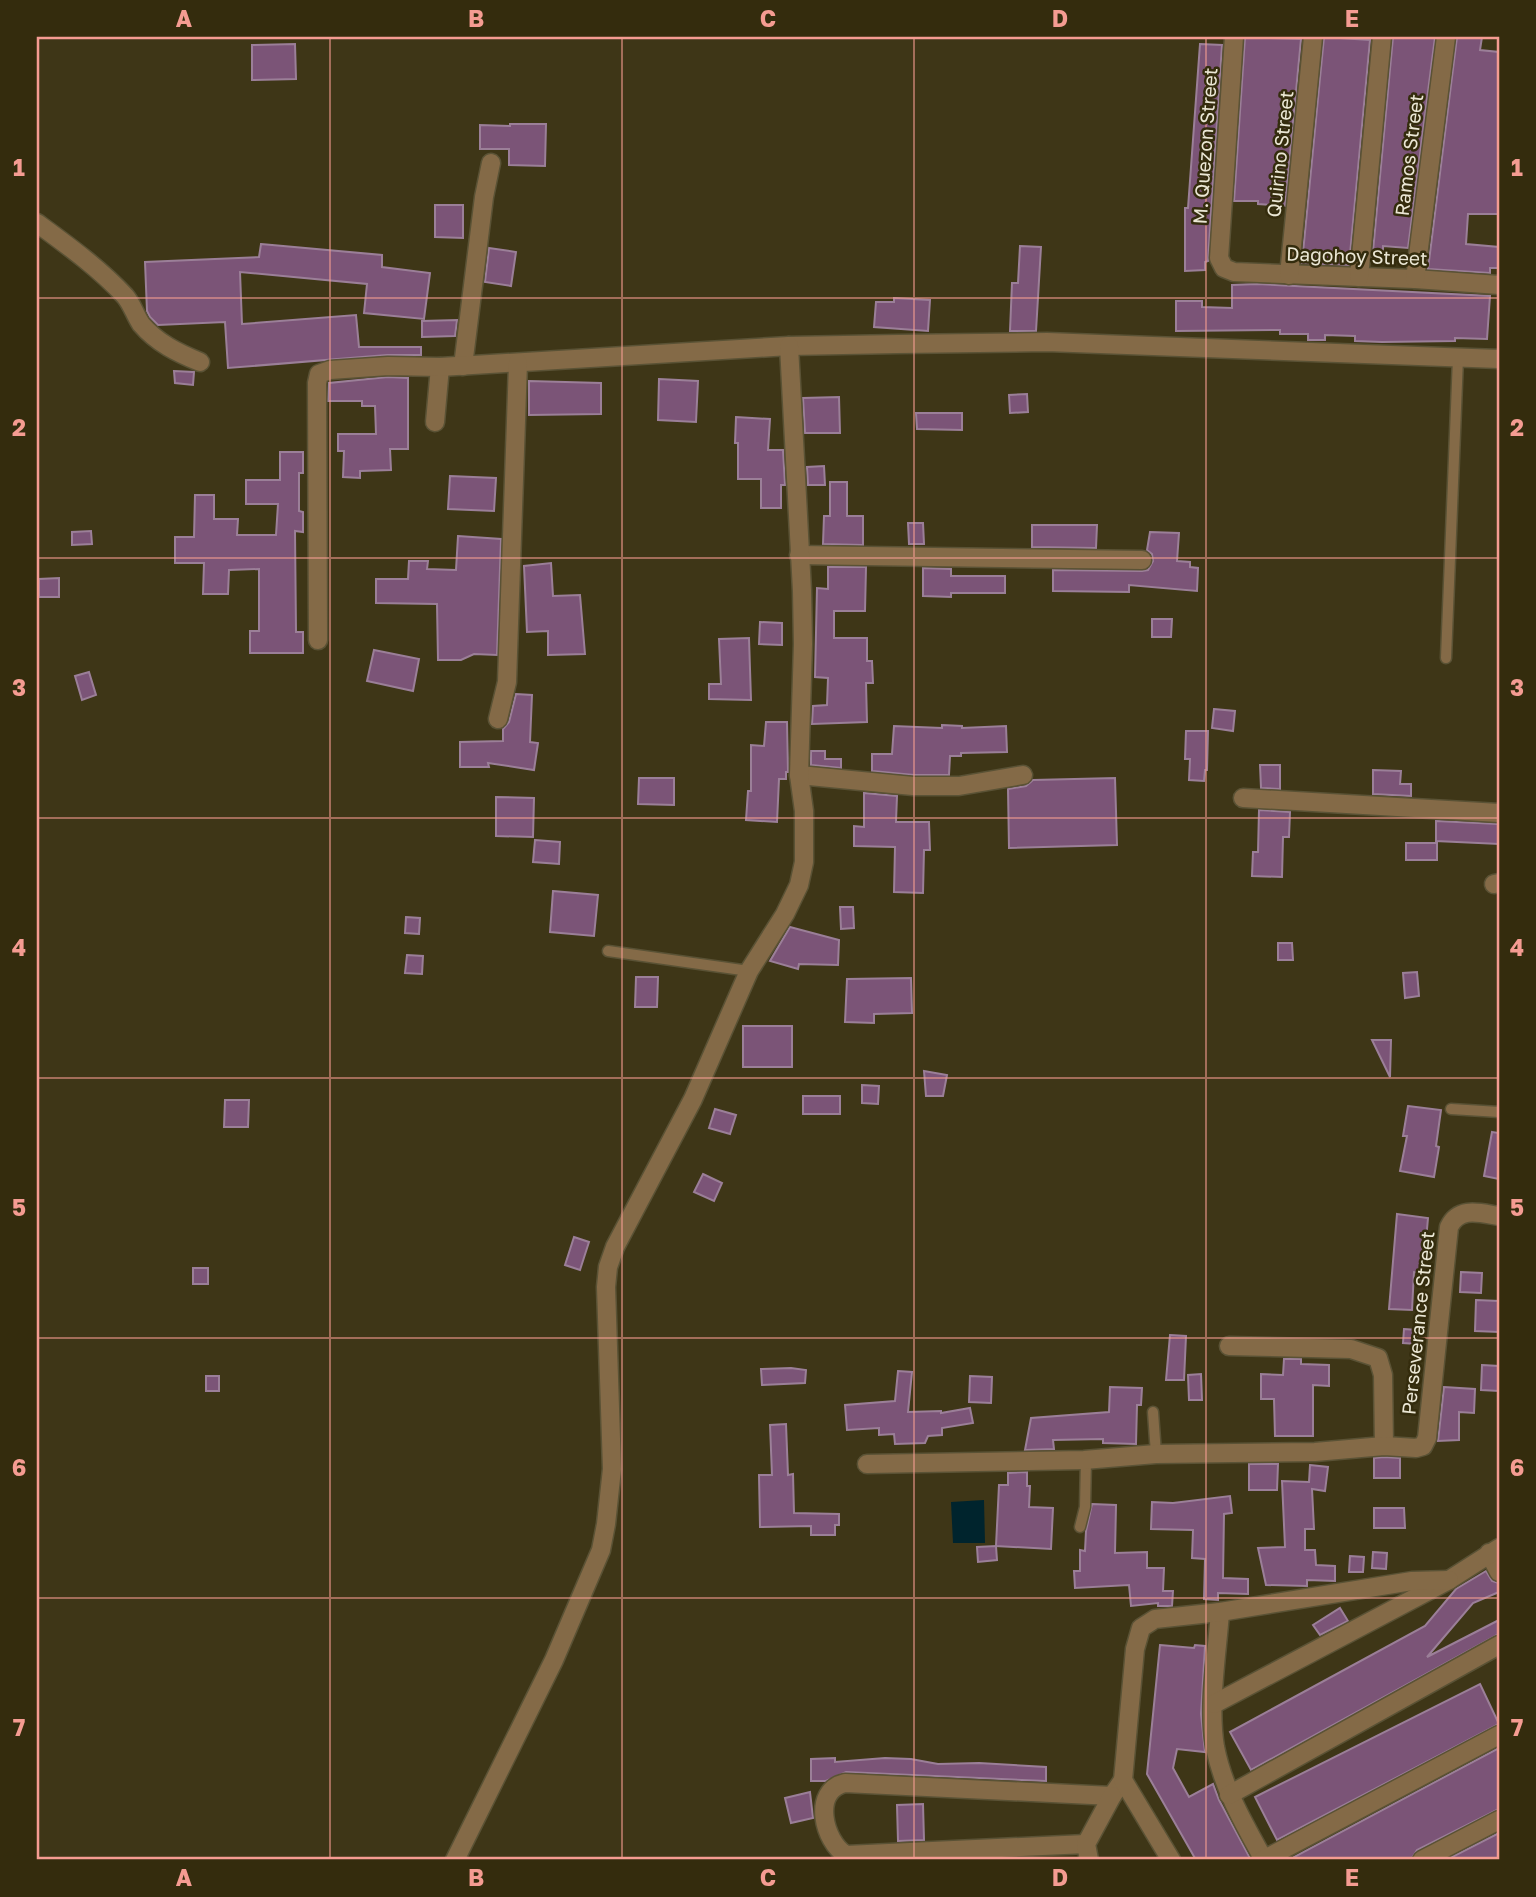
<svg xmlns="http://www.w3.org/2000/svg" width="1536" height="1897" font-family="'Golos Text',sans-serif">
	<rect width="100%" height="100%" fill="#3e3617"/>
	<!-- water -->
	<polygon fill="#00242d" points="984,1500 985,1543 953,1543 951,1502"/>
	<!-- building -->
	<g fill="#7b5477" stroke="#9b7f98" stroke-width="2">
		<polygon points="1245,37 1301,39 1285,206 1258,204 1258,201 1234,201"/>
		<polygon points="1324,37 1370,40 1349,265 1302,263"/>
		<polygon points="1393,37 1435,37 1408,248 1383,246 1383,263 1372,262"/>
		<polygon points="1457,37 1482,37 1480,50 1499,52 1499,214 1468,214 1466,244 1499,247 1499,268 1490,268 1490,273 1428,269"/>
		<polygon points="295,44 296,79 252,80 252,45"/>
		<polygon points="1200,44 1222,45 1208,261 1205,262 1205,270 1185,271 1185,208 1188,208"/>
		<polygon points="510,124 546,124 545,166 509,165 509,149 480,149 480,125 510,126"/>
		<polygon points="435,205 463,205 463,238 435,237"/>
		<polygon points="261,244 382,255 382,267 430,273 424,319 364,313 367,284 240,272 242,324 356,315 359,347 421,347 421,355 387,355 228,368 225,322 158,325 150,317 147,311 145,262 259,257"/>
		<polygon points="1020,246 1041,247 1036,331 1010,331 1012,283 1018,283"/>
		<polygon points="489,248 516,252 511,286 485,282"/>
		<polygon points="1257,284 1490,296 1487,339 1455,338 1455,341 1382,342 1355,341 1355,336 1325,335 1325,340 1308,340 1308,334 1280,334 1280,330 1176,331 1176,301 1202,301 1202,307 1232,308 1232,285"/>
		<polygon points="894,298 930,300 928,331 874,327 876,302 894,302"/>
		<polygon points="457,320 455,336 422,337 422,321"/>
		<polygon points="174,371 194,372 193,385 175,383"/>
		<polygon points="388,377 408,378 408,449 390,449 391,470 360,471 360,478 343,477 344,451 338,451 338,434 376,434 375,406 362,406 362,401 328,401 329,383"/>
		<polygon points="659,379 698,381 696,422 658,420"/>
		<polygon points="529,381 601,383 601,414 529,415"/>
		<polygon points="1027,394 1028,412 1010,413 1009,395"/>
		<polygon points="839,397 840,433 805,433 803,398"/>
		<polygon points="916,413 962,413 962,430 917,429"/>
		<polygon points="736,417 770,419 768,450 783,450 785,485 781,485 781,508 761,508 761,479 738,479 738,443 735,443"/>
		<polygon points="280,452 303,452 303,473 299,473 299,511 303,512 303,532 295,531 296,632 303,632 303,653 250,653 250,631 259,631 259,569 229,570 228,594 203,594 204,563 175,563 175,537 194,537 195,495 214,495 214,519 238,519 237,535 276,535 278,504 246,504 246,480 280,480"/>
		<polygon points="824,466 825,485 808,485 807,467"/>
		<polygon points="450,476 496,478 494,511 448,509"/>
		<polygon points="830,482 847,482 847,516 863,516 863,545 823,544 824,516 830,516"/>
		<polygon points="908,523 923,523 924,544 909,544"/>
		<polygon points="1032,525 1097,525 1096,548 1032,547"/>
		<polygon points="91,531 92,544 72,545 72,532"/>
		<polygon points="1150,532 1179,533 1177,561 1190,562 1190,567 1198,568 1197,591 1129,585 1129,592 1053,591 1053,570 1142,571 1148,570 1153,561 1152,554 1147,550"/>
		<polygon points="458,536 501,539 497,655 474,654 461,660 438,660 437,604 376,603 376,579 408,579 409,561 428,561 427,569 456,570"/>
		<polygon points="551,563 553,596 580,595 585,654 548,655 548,631 527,632 524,566"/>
		<polygon points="828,567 866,567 865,611 834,611 834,638 867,638 867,661 872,661 873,683 866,683 867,722 812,724 813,706 827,705 828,678 815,677 817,588 828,589"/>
		<polygon points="923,568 951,569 951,576 1005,576 1005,593 951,593 951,597 923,596"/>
		<polygon points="59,578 59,597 39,597 39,579"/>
		<polygon points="1152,619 1172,619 1171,637 1152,637"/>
		<polygon points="760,622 782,623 782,645 759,644"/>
		<polygon points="749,638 751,700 709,699 709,684 721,684 719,639"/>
		<polygon points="374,650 419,659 413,691 367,681"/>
		<polygon points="89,672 96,695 82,700 75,676"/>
		<polygon points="516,694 532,695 530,742 538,743 534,770 488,763 489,767 460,767 460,742 503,741 503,729 509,722"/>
		<polygon points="1214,709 1235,711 1233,731 1212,728"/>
		<polygon points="766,722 787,722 788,772 786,772 786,779 779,779 777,822 746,820 748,791 751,791 751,745 764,746"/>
		<polygon points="942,725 962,726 962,728 1006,726 1007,752 961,753 961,756 950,756 949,775 914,775 872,771 872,754 892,754 894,726 942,728"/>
		<polygon points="1186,731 1208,731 1207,770 1205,770 1204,781 1189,780 1190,759 1185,759"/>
		<polygon points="811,751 825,751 825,759 841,759 841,768 811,765"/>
		<polygon points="1260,765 1280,765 1280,789 1261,788"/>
		<polygon points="1373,770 1401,771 1400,784 1411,784 1411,796 1373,794"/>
		<polygon points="639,778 674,778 674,805 638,804"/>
		<polygon points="1115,778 1117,845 1009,848 1008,789 1026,786 1033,780"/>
		<polygon points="864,793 897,796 896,822 929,822 930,850 924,850 923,893 894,892 895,847 854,846 854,826 864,827"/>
		<polygon points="496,797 534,798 533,837 496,836"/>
		<polygon points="1259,810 1290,812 1289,837 1283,837 1282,877 1252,876 1253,852 1258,852"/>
		<polygon points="1436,821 1499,824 1499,844 1436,841"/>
		<polygon points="535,840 560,842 559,864 533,862"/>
		<rect x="1406" y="843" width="31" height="17"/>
		<polygon points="553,891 598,895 594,936 550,932"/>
		<polygon points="840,907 853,907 854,928 841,929"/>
		<polygon points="406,917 420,918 419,934 405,933"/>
		<polygon points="790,927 839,940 838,965 799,964 798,969 770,961"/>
		<polygon points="1278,943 1292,943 1293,960 1278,960"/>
		<polygon points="407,955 423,956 422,974 405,973"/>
		<polygon points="1417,972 1419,996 1405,998 1403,973"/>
		<polygon points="636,977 658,977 657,1007 635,1007"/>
		<polygon points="911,978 912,1013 874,1014 874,1023 845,1022 847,979"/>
		<rect x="743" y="1026" width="49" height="41"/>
		<polygon points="1372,1040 1391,1040 1390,1077"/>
		<polygon points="924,1071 947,1075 943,1096 926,1096"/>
		<polygon points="862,1085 879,1086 878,1104 862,1103"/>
		<rect x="803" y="1096" width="37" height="18"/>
		<polygon points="225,1100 249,1100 248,1127 224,1127"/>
		<polygon points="1408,1106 1441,1110 1436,1146 1439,1147 1434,1177 1400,1171 1407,1136 1403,1136"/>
		<polygon points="715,1109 736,1115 730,1134 709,1128"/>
		<polygon points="1492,1132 1499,1133 1499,1179 1484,1176"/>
		<polygon points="703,1174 722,1183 714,1201 694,1192"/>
		<polygon points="1397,1214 1428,1218 1423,1273 1414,1272 1412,1310 1389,1309"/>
		<polygon points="574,1237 589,1242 580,1270 565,1265"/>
		<rect x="193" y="1268" width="15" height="16"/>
		<polygon points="1461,1272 1482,1273 1481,1293 1460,1292"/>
		<polygon points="1476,1300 1499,1301 1499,1332 1475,1331"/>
		<polygon points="1404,1329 1417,1330 1416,1344 1403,1343"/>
		<polygon points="1170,1335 1186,1336 1184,1380 1166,1380"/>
		<polygon points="1284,1359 1301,1359 1301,1364 1329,1365 1329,1386 1313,1385 1313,1436 1275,1436 1274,1399 1261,1399 1261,1374 1283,1375"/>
		<polygon points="1482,1365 1499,1366 1499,1391 1481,1390"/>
		<polygon points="791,1368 806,1370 805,1383 762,1385 761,1369"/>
		<polygon points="898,1371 912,1372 908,1412 941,1411 941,1413 970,1408 973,1423 942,1428 942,1435 928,1436 925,1443 895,1444 894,1434 879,1435 879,1428 847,1430 845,1405 895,1401"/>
		<polygon points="1201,1374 1202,1400 1189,1400 1188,1375"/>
		<rect x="206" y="1376" width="13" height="15"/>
		<polygon points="970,1376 992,1377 991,1403 969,1402"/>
		<polygon points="1110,1387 1142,1388 1141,1405 1137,1405 1136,1444 1103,1443 1103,1439 1053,1440 1054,1449 1025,1450 1031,1418 1109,1412"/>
		<polygon points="1444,1387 1475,1389 1474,1413 1459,1412 1459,1440 1438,1441"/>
		<polygon points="786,1424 788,1475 793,1474 794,1513 839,1514 839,1525 835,1525 835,1535 811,1535 811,1526 760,1527 759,1475 772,1475 770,1425"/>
		<polygon points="1384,1457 1400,1458 1400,1478 1374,1478 1374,1458"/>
		<polygon points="1249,1464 1278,1464 1277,1490 1249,1490"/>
		<polygon points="1310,1465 1328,1467 1325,1491 1312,1489 1314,1529 1305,1529 1305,1550 1315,1550 1316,1565 1335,1566 1335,1581 1307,1580 1307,1586 1266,1585 1258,1548 1285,1547 1282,1481 1309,1482"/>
		<polygon points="1027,1472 1027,1486 1030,1486 1029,1507 1053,1508 1051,1549 996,1546 999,1485 1008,1485 1008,1473"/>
		<polygon points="1230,1496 1232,1513 1224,1514 1223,1578 1248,1579 1248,1594 1218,1593 1218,1600 1204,1599 1205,1559 1192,1558 1193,1530 1151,1529 1152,1502 1173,1503"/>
		<polygon points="1092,1504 1116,1505 1115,1553 1147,1552 1147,1568 1164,1568 1163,1591 1173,1591 1172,1606 1158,1606 1158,1603 1131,1606 1129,1585 1075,1588 1074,1571 1080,1571 1080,1550 1085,1551 1086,1531"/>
		<polygon points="1374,1508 1404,1508 1405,1528 1374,1528"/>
		<polygon points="996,1546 997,1560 978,1562 977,1547"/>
		<polygon points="1373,1552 1387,1553 1386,1569 1372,1568"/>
		<polygon points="1350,1556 1364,1557 1363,1572 1349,1572"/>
		<polygon points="1486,1571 1492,1581 1499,1583 1499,1592 1473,1603 1427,1657 1499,1620 1499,1634 1251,1770 1230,1732 1425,1626 1456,1589"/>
		<polygon points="1340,1608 1348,1621 1320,1635 1313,1625"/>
		<polygon points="1160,1645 1194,1648 1195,1645 1205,1646 1201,1714 1205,1752 1177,1749 1173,1768 1189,1797 1213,1784 1219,1800 1251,1860 1196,1860 1147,1774"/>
		<polygon points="1480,1684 1499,1724 1277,1840 1255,1797"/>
		<polygon points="1499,1748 1499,1809 1417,1850 1411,1860 1296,1860 1294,1857"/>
		<polygon points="835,1758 835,1762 885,1758 911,1759 938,1764 979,1763 1046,1767 1046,1781 846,1772 826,1781 811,1781 811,1759"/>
		<polygon points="810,1792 813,1818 791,1823 785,1798"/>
		<polygon points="923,1804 924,1840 898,1841 897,1805"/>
		<polygon points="1499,1833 1499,1860 1446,1860"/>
	</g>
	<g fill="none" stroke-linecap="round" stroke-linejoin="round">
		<!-- lane casing -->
		<g stroke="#5a5235" stroke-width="13">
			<g id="lane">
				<polyline points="1446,658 1458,358"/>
				<polyline points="608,951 749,971"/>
				<polyline points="1451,1109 1499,1112"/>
				<polyline points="1153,1412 1156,1454"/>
				<polyline points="1080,1527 1085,1507 1086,1459"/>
			</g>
		</g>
		<!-- street casing -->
		<g stroke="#5a5235" stroke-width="21">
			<g id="street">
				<polyline points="1234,37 1219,258 1224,268 1234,272 1415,279 1499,285"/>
				<path d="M 37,223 C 67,245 99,268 125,296 C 132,304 135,315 141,324 C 157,343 178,353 200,362"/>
				<polyline points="1289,275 1313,37"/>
				<polyline points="1359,277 1382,37"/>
				<polyline points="1415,279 1446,37"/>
				<polyline points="463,366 484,197 491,163"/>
				<polyline points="435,422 440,367"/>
				<polyline points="799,555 1142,560"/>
				<polyline points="318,640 317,383 319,374 330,370 388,366 440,367 789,346 898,344 1047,342 1499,359"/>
				<polyline points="498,719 507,682 518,363"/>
				<polyline points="799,775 913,786 959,786 1023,775"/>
				<polyline points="1243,798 1499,813"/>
				<polyline points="1494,884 1499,883"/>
				<polyline points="1229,1346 1351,1349 1378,1358 1383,1375 1384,1446"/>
				<path d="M 867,1464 L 1084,1460 L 1156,1454 L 1315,1452 L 1384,1446 L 1416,1448 L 1423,1446 L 1427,1438 L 1449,1227 C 1459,1206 1480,1213 1499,1216"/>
				<polyline points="1489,1553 1499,1572"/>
				<path d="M 1220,1612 C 1217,1654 1208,1706 1215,1747 C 1223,1788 1244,1824 1264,1860"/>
				<polyline points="1214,1704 1449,1580 1499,1548"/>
				<polyline points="1229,1795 1499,1645"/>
				<path d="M 1086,1844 L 846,1855 C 824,1842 811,1791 845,1783 L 1112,1796 L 1123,1780"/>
				<polyline points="455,1860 554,1660 601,1550 606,1524 612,1469 606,1287 608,1267 615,1247 693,1099 749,971 785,914 799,885 804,862 804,811 799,775 803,644 802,591 789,346"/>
				<polyline points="1089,1860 1086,1844 1112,1796"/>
				<polyline points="1171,1860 1123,1780 1135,1649 1141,1628 1155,1619 1220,1612 1412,1581 1449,1580"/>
				<polyline points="1263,1860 1499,1735"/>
				<polyline points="1422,1860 1499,1820"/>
			</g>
		</g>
		<!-- lane -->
		<use href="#lane" stroke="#846a47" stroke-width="10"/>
		<!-- street -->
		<use href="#street" stroke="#846a47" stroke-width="18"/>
	</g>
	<!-- grid -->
	<path fill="none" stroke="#f59c92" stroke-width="2" stroke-opacity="0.55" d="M 330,37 L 330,1860M 622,37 L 622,1860M 914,37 L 914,1860M 1206,37 L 1206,1860M 37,298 L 1499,298M 37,558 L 1499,558M 37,818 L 1499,818M 37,1078 L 1499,1078M 37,1338 L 1499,1338M 37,1598 L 1499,1598"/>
	<g text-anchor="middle" stroke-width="5" stroke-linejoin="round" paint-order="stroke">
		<!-- street labels -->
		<g font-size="19" fill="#ebe7d5" stroke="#342c0d">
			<text transform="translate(1205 146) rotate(-86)" y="7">M. Quezon Street</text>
			<text transform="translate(1280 154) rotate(-84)" y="7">Quirino Street</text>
			<text transform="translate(1409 155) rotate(-83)" y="7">Ramos Street</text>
			<text transform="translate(1357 256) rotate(2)" y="7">Dagohoy Street</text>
			<text transform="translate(1418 1323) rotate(-84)" y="7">Perseverance Street</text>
		</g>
	</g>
	<!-- border -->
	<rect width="1536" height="1897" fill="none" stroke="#342c0d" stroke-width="77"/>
	<rect x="38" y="38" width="1460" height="1820" fill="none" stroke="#f59c92" stroke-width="2.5"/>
	<g font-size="23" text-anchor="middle" font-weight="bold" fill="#f59c92">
		<text x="184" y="27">A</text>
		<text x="476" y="27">B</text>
		<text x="768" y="27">C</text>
		<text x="1060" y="27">D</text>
		<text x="1352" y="27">E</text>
		<text x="19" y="176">1</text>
		<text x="1517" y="176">1</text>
		<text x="19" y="436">2</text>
		<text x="1517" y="436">2</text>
		<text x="19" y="696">3</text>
		<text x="1517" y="696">3</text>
		<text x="19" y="956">4</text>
		<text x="1517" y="956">4</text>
		<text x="19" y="1216">5</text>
		<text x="1517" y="1216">5</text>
		<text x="19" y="1476">6</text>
		<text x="1517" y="1476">6</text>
		<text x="19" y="1736">7</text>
		<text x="1517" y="1736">7</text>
		<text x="184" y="1886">A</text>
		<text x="476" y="1886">B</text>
		<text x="768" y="1886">C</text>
		<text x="1060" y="1886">D</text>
		<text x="1352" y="1886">E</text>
	</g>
</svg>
